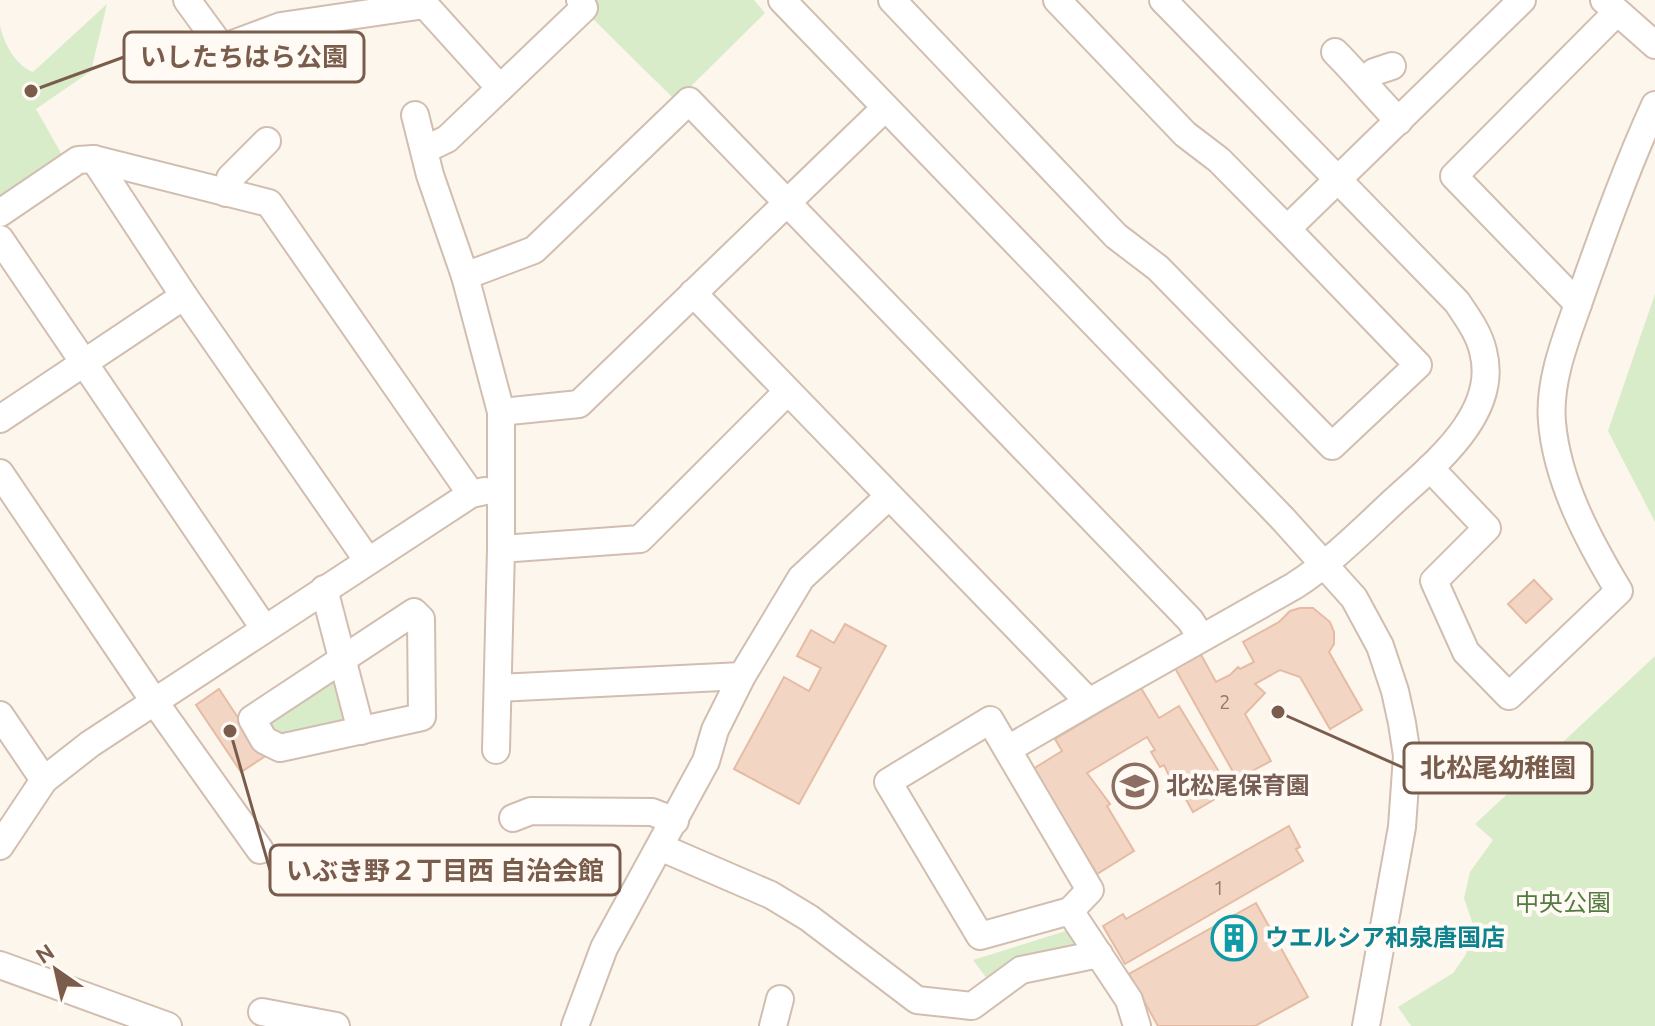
<svg xmlns="http://www.w3.org/2000/svg" width="1655" height="1026" font-family="Ubuntu,'Noto Sans JP',sans-serif">
	<rect width="100%" height="100%" fill="#fdf6ec"/>
	<!-- green -->
	<g fill="#d8ecc9">
		<polygon points="593,0 754,0 765,13 676,101 590,16"/>
		<path d="M 107,4 L 91,71 L 36,109 L 62,155 L 0,198 L 0,25 C 3,42 16,66 33,72 Z"/>
		<polygon points="1655,294 1655,522 1608,431"/>
		<polygon points="1655,656 1655,1026 1411,1026 1398,1007 1453,973 1465,956 1472,940 1473,925 1464,898 1470,872 1493,840 1475,824"/>
		<path d="M 330,676 C 345,687 349,710 343,727 L 283,740 L 267,725 Z"/>
		<polygon points="1069,930 1082,940 1077,951 988,980 973,960"/>
	</g>
	<!-- building -->
	<g fill="#f3d5c3" stroke="#e6bba3" stroke-width="2">
		<polygon points="1534,580 1552,599 1526,623 1508,604"/>
		<polygon points="1300,608 1313,608 1330,622 1334,632 1334,644 1329,652 1362,710 1330,729 1300,677 1280,670 1255,684 1265,693 1245,714 1271,761 1237,779 1175,668 1200,653 1216,682 1230,675 1238,667 1240,669 1254,662 1243,642 1279,622 1290,611"/>
		<polygon points="845,624 886,646 799,804 734,769 784,677 809,691 821,668 797,656 811,630 834,643"/>
		<polygon points="1141,688 1159,718 1179,706 1230,790 1193,812 1183,794 1179,797 1164,765 1160,767 1151,752 1155,750 1147,737 1087,773 1110,804 1107,806 1134,851 1097,874 1033,769 1062,751 1055,739"/>
		<polygon points="219,689 264,757 241,772 196,705"/>
		<polygon points="1289,826 1300,847 1296,849 1303,861 1125,964 1103,926 1123,914 1126,919"/>
		<polygon points="1256,903 1308,997 1255,1026 1158,1026 1129,974"/>
	</g>
	<g fill="none" stroke-linecap="round" stroke-linejoin="round">
		<!-- minor casing -->
		<g stroke="#d1beb0" stroke-width="30">
			<g id="minor">
				<polyline points="187,0 222,48 281,26 425,5 500,88"/>
				<polyline points="782,0 1283,519 1354,598 1380,646 1395,691 1402,723 1407,756 1402,827 1366,1026"/>
				<polyline points="892,0 1116,236 1158,268 1332,446 1418,365 1287,229 1219,160 1185,134 1057,0"/>
				<polyline points="1604,0 1655,45"/>
				<path d="M 1335,52 C 1357,74 1377,99 1399,121"/>
				<polyline points="1365,82 1374,72 1392,66"/>
				<polyline points="415,115 430,175 465,276 501,412 501,549 496,750"/>
				<polyline points="424,150 447,139 584,8 580,0"/>
				<polyline points="94,159 184,296 368,561"/>
				<polyline points="226,193 230,178 267,141"/>
				<polyline points="0,213 78,160 94,159 269,203 471,494"/>
				<polyline points="1287,229 1522,0"/>
				<polyline points="0,239 264,628"/>
				<polyline points="465,276 534,250 689,101 1190,620 1201,637"/>
				<path d="M 693,293 L 1089,702 L 1294,586 C 1331,562 1361,532 1393,502 C 1433,465 1500,414 1483,351 C 1479,333 1467,317 1457,302 L 1163,0"/>
				<polyline points="1578,304 1454,176 1617,12"/>
				<polyline points="501,412 579,404 885,108"/>
				<polyline points="0,419 184,296"/>
				<path d="M 1430,468 L 1487,528 L 1434,581 L 1466,652 L 1509,696 L 1619,591 C 1589,541 1557,482 1552,422 C 1548,377 1570,329 1584,287 C 1606,225 1628,164 1655,105"/>
				<polyline points="0,473 154,701 260,850"/>
				<polyline points="501,549 640,539 787,392"/>
				<polyline points="324,589 361,731"/>
				<polygon points="414,612 421,619 422,717 280,748 264,740 252,719"/>
				<polyline points="498,688 742,676"/>
				<polyline points="0,715 44,780"/>
				<polygon points="990,720 1090,890 1070,911 980,936 888,782"/>
				<polyline points="1008,749 1089,702"/>
				<polyline points="513,818 531,811 652,812 675,821"/>
				<polyline points="0,846 44,780 90,744 471,494 485,491"/>
				<polyline points="660,847 771,895 809,918 917,1000 972,1006 1021,970 1099,954"/>
				<polyline points="1070,911 1129,1000 1137,1026"/>
				<polyline points="0,965 168,1026"/>
				<polyline points="262,1012 336,1026"/>
				<polyline points="575,1026 604,948 706,761 715,730 742,676 801,578 888,497"/>
				<polyline points="773,1026 780,999"/>
			</g>
		</g>
		<!-- minor -->
		<use href="#minor" stroke="#fff" stroke-width="26"/>
	</g>
	<!-- icons -->
	<defs>
		<g id="school-ring" transform="scale(2.3)"><circle r="9.5" fill="#fffaf3" stroke="#8d6e63" stroke-width="1.5"/><path d="M0-5L7-2L0 1L-7-2ZM-4 1L0 2.5L4 1V4Q0 6-4 4Z" fill="#8d6e63"/></g>
		<g id="building-ring" transform="scale(2.3)"><circle r="9.5" fill="#fffaf3" stroke="#0f9aa8" stroke-width="1.5"/><path d="M-4-6H4V6H1V3H-1V6H-4ZM-2.5-4.3h1.7v1.8h-1.7ZM.8-4.3h1.7v1.8H.8ZM-2.5-1h1.7V.8h-1.7ZM.8-1h1.7V.8H.8Z" fill="#0f9aa8"/></g>
	</defs>
	<g fill-rule="evenodd">
		<use href="#school-ring" x="1135" y="786"/>
		<use href="#building-ring" x="1234" y="938"/>
	</g>
	<g text-anchor="middle" stroke-width="8" stroke-linejoin="round" paint-order="stroke">
		<!-- number labels -->
		<g font-size="20" fill="#987a6a">
			<text x="1225" y="709">2</text>
			<text x="1219" y="895">1</text>
		</g>
		<!-- education labels -->
		<g font-size="24" font-weight="bold" fill="#785e54" stroke="#fffaf3" text-anchor="start">
			<text x="1166" y="794">北松尾保育園</text>
		</g>
		<!-- park labels -->
		<g font-size="24" fill="#537a41" stroke="#fffaf3">
			<text x="1563" y="911">中央公園</text>
		</g>
		<!-- culture labels -->
		<g font-size="24" font-weight="bold" fill="#0d838f" stroke="#fffaf3" text-anchor="start">
			<text x="1265" y="946">ウエルシア和泉唐国店</text>
		</g>
	</g>
	<!-- callouts -->
	<path fill="none" stroke="#7a5c4d" stroke-width="3" d="M31 91L124 57M1278 712L1404 768M230 731L270 870"/>
	<g fill="#7a5c4d" stroke="#fffaf3" stroke-width="3">
		<circle cx="31" cy="91" r="8"/>
		<circle cx="1278" cy="712" r="8"/>
		<circle cx="230" cy="731" r="8"/>
	</g>
	<g fill="#fffaf3" stroke="#7a5c4d" stroke-width="3">
		<rect x="124" y="32" width="240" height="50" rx="8"/>
		<rect x="1404" y="743" width="188" height="50" rx="8"/>
		<rect x="270" y="845" width="350" height="50" rx="8"/>
	</g>
	<g font-size="26" text-anchor="middle" font-weight="bold" fill="#7a5c4d">
		<text x="244" y="66">いしたちはら公園</text>
		<text x="1498" y="777">北松尾幼稚園</text>
		<text x="445" y="880">いぶき野２丁目西 自治会館</text>
	</g>
	<!-- north arrow -->
	<g transform="translate(56 970) rotate(326)" stroke="#fffaf3" stroke-width="6" paint-order="stroke">
	<path d="M0-6L14 30L0 20L-14 30Z" fill="#7a5c4d"/>
	<text y="-12" font-size="22" font-weight="bold" text-anchor="middle" fill="#7a5c4d">N</text>
	</g>
</svg>
